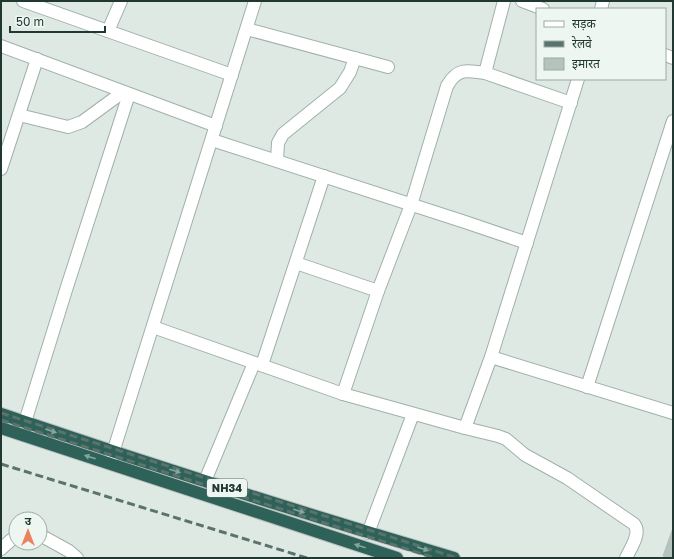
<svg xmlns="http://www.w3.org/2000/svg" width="674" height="559" font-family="'Golos Text','Noto Sans Devanagari',sans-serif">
	<rect width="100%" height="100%" fill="#dee9e4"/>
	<!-- building -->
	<polygon fill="#b4c3bd" stroke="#b1c2bb" points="673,528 673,558 669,558 663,556"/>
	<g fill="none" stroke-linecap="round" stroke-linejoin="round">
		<!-- minor casing -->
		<g stroke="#a1b0ab" stroke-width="14">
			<g id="minor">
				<polyline points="23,1 232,75"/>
				<polyline points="522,1 543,9"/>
				<polyline points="601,9 603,1"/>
				<polyline points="247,29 388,67"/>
				<polyline points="108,31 121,1"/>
				<polyline points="1,46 216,126"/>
				<polyline points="665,55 673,58"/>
				<polyline points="485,73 504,1"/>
				<polyline points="19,115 68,127 82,122 123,92"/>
				<polyline points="212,140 465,222 527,243"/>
				<polyline points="277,160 278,143 283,134 340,88 350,72 355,58"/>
				<polyline points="1,169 37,59"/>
				<polyline points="296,263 378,291"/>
				<polyline points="153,327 343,394 465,428 491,357 578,79"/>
				<polyline points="491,357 673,413"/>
				<polyline points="262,365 324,176"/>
				<polyline points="587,387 673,121"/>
				<path d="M 343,394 L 378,291 L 411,205 L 447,86 C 457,68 467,70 485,73 L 571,103"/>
				<polyline points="25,422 66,290 129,94"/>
				<path d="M 465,428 L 498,436 L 506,439 L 525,455 L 567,478 L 634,524 C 642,533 630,549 626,558"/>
				<polyline points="110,462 255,1"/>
				<polyline points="205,481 254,363"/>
				<polyline points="368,533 413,414"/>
				<polyline points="40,535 69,551 77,558"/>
				<polyline points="1,549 11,540 16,538"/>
			</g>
		</g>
		<!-- highway casing -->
		<g stroke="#bcc3c2" stroke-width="14">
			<g id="highway">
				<path d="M 1,414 C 151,465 302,513 454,558"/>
				<polyline points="1,428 397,558"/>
			</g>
		</g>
		<!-- minor -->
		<use href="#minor" stroke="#fff" stroke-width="12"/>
		<!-- highway -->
		<use href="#highway" stroke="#2e6259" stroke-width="12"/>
		<!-- rail -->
		<g stroke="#5a736d" stroke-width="3" stroke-dasharray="8 4" stroke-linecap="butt">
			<polyline points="1,413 457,558"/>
			<polyline points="1,420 435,558"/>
			<polyline points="1,464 307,558"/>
		</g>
	</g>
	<!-- one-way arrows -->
	<defs><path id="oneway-solid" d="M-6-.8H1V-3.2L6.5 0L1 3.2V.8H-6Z"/></defs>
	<g fill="#84a59e">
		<use href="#oneway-solid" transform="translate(51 431) rotate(19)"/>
		<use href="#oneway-solid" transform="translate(90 457) rotate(-162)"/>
		<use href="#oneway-solid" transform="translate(175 471) rotate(17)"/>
		<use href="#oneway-solid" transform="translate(299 511) rotate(18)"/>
		<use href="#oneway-solid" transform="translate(360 546) rotate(-162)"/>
		<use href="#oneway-solid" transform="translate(423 549) rotate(17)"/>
	</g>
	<g text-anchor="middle" stroke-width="3.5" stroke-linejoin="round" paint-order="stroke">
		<!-- shield labels -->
		<rect fill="#eef6f2" stroke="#5e706c" stroke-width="1" x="207" y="479" width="40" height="18" rx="3"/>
		<g font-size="11" font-weight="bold" fill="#203732">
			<text x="227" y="492">NH34</text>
		</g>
	</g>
	<!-- border -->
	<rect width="674" height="559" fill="none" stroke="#203732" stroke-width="4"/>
	<!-- legend -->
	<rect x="536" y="8" width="130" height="72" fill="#eef6f2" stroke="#9caaa5"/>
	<rect x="544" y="21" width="20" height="6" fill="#ffffff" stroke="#9caaa5"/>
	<text x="572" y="28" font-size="12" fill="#203732">सड़क</text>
	<rect x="544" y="41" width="20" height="6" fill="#5a736d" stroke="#9caaa5"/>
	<text x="572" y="48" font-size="12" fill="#203732">रेलवे</text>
	<rect x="544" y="58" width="20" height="12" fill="#b4c3bd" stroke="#9caaa5"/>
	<text x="572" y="68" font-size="12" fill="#203732">इमारत</text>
	<!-- north arrow -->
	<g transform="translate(28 531)"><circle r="19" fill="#eef6f2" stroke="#9caaa5"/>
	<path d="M0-3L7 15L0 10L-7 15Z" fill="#ea825b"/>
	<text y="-6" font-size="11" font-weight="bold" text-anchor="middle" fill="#203732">उ</text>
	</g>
	<!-- scale -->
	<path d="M10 26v6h95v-6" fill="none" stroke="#203732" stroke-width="2"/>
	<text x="16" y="26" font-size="12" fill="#203732" stroke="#eef6f2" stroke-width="3" paint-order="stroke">50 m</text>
</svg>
